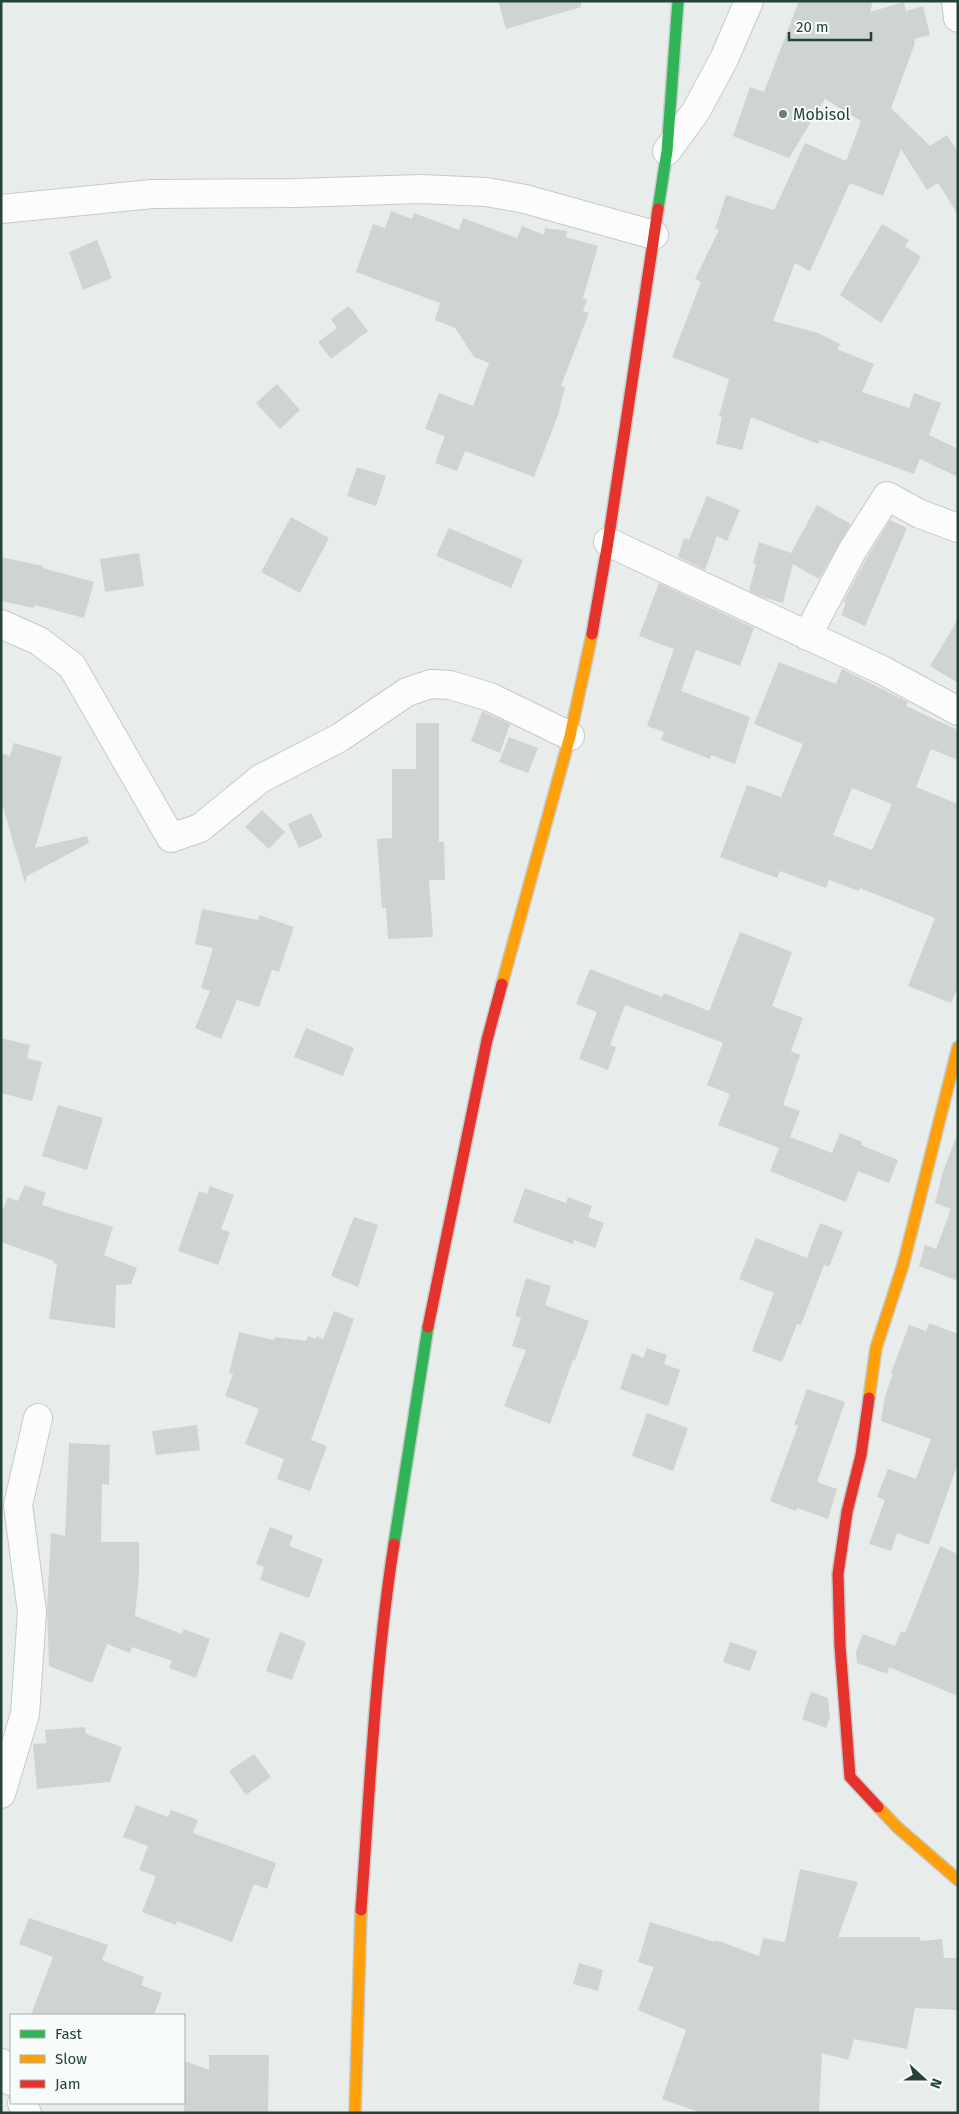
<svg xmlns="http://www.w3.org/2000/svg" width="959" height="2114" font-family="'Fira Sans',sans-serif">
	<rect width="100%" height="100%" fill="#e8edeb"/>
	<!-- building -->
	<g fill="#cfd4d2" fill-rule="evenodd">
		<polygon points="498,1 581,1 581,7 506,29"/>
		<polygon points="799,1 873,1 870,12 904,2 906,11 923,6 930,35 914,39 915,43 891,108 930,146 947,135 958,152 958,215 938,183 927,190 901,149 883,196 850,183 810,271 795,263 773,321 818,333 840,344 837,349 874,364 862,392 909,408 914,393 941,403 929,435 958,449 958,477 920,459 914,474 820,440 818,444 751,417 742,450 716,444 722,417 719,416 729,379 672,357 701,282 695,279 719,230 715,229 726,195 774,210 805,143 846,161 861,121 825,99 789,158 733,136 750,87 764,92"/>
		<polygon points="391,211 412,219 414,213 459,230 463,218 517,238 522,226 544,235 545,228 567,231 566,237 598,246 583,298 587,300 583,311 589,313 561,386 565,387 558,415 534,477 465,451 457,471 435,463 445,436 425,429 439,393 473,406 489,363 474,357 455,328 435,320 440,303 356,272 373,224 385,228"/>
		<polygon points="882,224 909,240 905,246 921,257 881,323 840,295"/>
		<polygon points="97,240 112,278 83,290 69,252"/>
		<polygon points="349,306 368,331 331,359 318,342 337,328 331,319"/>
		<polygon points="277,384 300,410 280,429 256,403"/>
		<polygon points="357,467 386,476 376,506 347,496"/>
		<polygon points="707,496 740,510 727,541 717,536 705,570 678,557 684,538 689,540"/>
		<polygon points="817,505 851,524 819,579 793,564 783,603 765,598 749,591 756,564 753,563 759,542 791,553"/>
		<polygon points="291,517 329,538 300,593 261,572"/>
		<polygon points="890,520 907,528 865,626 841,615 846,603 843,602 866,559"/>
		<polygon points="449,528 523,560 511,588 436,556"/>
		<polygon points="139,553 144,586 105,592 100,559"/>
		<polygon points="1,557 43,566 43,568 94,582 84,618 35,605 34,608 1,601"/>
		<polygon points="659,583 754,628 740,666 696,650 681,691 750,717 735,764 711,755 710,759 661,740 664,732 647,726 674,649 639,636"/>
		<polygon points="958,619 958,683 930,666"/>
		<path d="M 779,662 L 836,684 L 842,669 L 908,702 L 906,706 L 958,730 L 958,760 L 931,749 L 916,787 L 958,804 L 958,987 L 951,1003 L 908,986 L 935,918 L 860,888 L 859,891 L 829,880 L 826,888 L 780,871 L 777,878 L 720,857 L 747,785 L 781,797 L 803,744 L 754,724 ZM 852,788 L 892,804 L 872,850 L 833,835 Z"/>
		<polygon points="482,711 510,724 500,753 471,741"/>
		<polygon points="416,723 439,723 439,842 444,842 445,880 429,880 433,937 388,939 386,908 382,908 377,839 392,838 392,769 416,769"/>
		<polygon points="509,737 538,748 528,773 499,762"/>
		<polygon points="14,743 62,757 35,848 87,836 89,843 27,876 25,883 1,800 1,753 10,756"/>
		<polygon points="262,810 285,832 269,849 245,827"/>
		<polygon points="311,813 323,837 299,848 288,824"/>
		<polygon points="202,909 258,920 259,915 294,927 279,972 272,970 259,1007 237,1000 221,1039 195,1028 210,991 201,988 213,948 195,944"/>
		<polygon points="740,932 792,952 772,1006 803,1018 791,1051 800,1055 783,1105 800,1111 790,1137 832,1153 840,1133 862,1142 861,1145 898,1160 889,1183 858,1171 846,1202 770,1171 779,1148 718,1125 730,1094 707,1085 723,1043 625,1005 610,1045 616,1047 608,1070 579,1059 597,1012 576,1004 590,969 662,997 664,993 709,1011"/>
		<polygon points="306,1028 354,1048 343,1076 294,1057"/>
		<polygon points="1,1038 30,1045 27,1058 42,1062 32,1101 1,1093"/>
		<polygon points="58,1105 103,1118 87,1170 42,1156"/>
		<polygon points="956,1137 958,1137 958,1281 919,1266 925,1245 936,1249 951,1209 935,1203 943,1172"/>
		<polygon points="25,1185 46,1193 42,1205 113,1227 104,1255 137,1268 131,1284 116,1285 115,1328 49,1319 57,1264 53,1263 54,1261 1,1242 1,1214 8,1197 18,1201"/>
		<polygon points="210,1186 234,1195 221,1229 230,1232 218,1265 178,1251 199,1191 207,1194"/>
		<polygon points="525,1188 566,1203 568,1197 592,1206 588,1217 604,1223 595,1248 574,1240 573,1244 513,1222"/>
		<polygon points="354,1217 378,1225 358,1287 331,1276"/>
		<polygon points="820,1223 843,1232 829,1267 824,1265 801,1325 797,1324 782,1362 752,1351 774,1293 739,1279 756,1238 807,1258"/>
		<polygon points="526,1278 551,1286 545,1305 589,1321 575,1360 573,1360 550,1424 504,1406 526,1350 512,1346 521,1318 515,1316"/>
		<polygon points="334,1311 354,1319 311,1440 327,1446 310,1491 277,1479 284,1459 245,1444 259,1409 225,1396 233,1374 229,1373 239,1332 274,1340 275,1337 306,1341 308,1336 316,1339 317,1336 323,1339"/>
		<polygon points="929,1323 958,1334 958,1463 929,1545 897,1533 891,1551 869,1544 885,1500 877,1497 888,1469 916,1479 931,1439 881,1421 885,1396 893,1374 891,1373 909,1325 926,1331"/>
		<polygon points="647,1348 667,1355 664,1364 680,1370 668,1406 620,1389 632,1353 643,1358"/>
		<polygon points="807,1389 845,1402 817,1482 837,1489 828,1519 797,1508 796,1511 770,1501 798,1426 794,1425"/>
		<polygon points="647,1413 688,1428 673,1471 632,1456"/>
		<polygon points="197,1425 200,1450 156,1455 152,1431"/>
		<polygon points="69,1443 110,1445 109,1485 102,1484 101,1542 139,1542 139,1574 135,1616 182,1634 184,1629 210,1639 196,1678 169,1668 172,1661 132,1647 130,1653 107,1644 92,1683 49,1666 47,1607 51,1533 65,1536"/>
		<polygon points="270,1527 293,1536 289,1546 323,1559 309,1598 260,1580 264,1567 256,1564"/>
		<polygon points="940,1546 958,1554 958,1696 889,1667 887,1674 857,1663 856,1652 863,1634 895,1646 901,1631 905,1633"/>
		<polygon points="280,1632 306,1642 292,1680 266,1671"/>
		<polygon points="730,1642 757,1651 750,1671 723,1662"/>
		<polygon points="811,1692 828,1698 830,1717 826,1728 802,1719"/>
		<polygon points="85,1727 86,1734 122,1747 110,1782 37,1789 33,1744 46,1743 45,1730"/>
		<polygon points="254,1754 271,1777 246,1795 229,1771"/>
		<polygon points="136,1805 168,1817 171,1810 198,1820 193,1833 276,1863 267,1889 254,1884 232,1942 177,1921 176,1925 142,1912 156,1876 139,1870 148,1846 123,1837"/>
		<polygon points="800,1869 858,1882 838,1937 920,1937 920,1941 942,1939 944,1958 958,1958 958,2010 915,2008 907,2049 854,2039 848,2060 822,2053 819,2113 701,2113 662,2099 686,2030 638,2010 654,1967 638,1962 650,1922 715,1942 716,1940 759,1956 763,1938 785,1942"/>
		<polygon points="29,1918 108,1945 102,1960 144,1977 141,1985 162,1993 154,2015 31,2015 53,1957 19,1944"/>
		<polygon points="579,1963 603,1970 598,1991 573,1984"/>
		<polygon points="209,2055 269,2055 268,2113 184,2113 184,2061 209,2070"/>
	</g>
	<g fill="none" stroke-linecap="round" stroke-linejoin="round">
		<!-- street casing -->
		<g stroke="#c5cac8" stroke-width="30">
			<g id="street">
				<polyline points="956,1 958,18"/>
				<polyline points="667,151 696,111 724,59 749,1"/>
				<polyline points="1,209 152,194 295,193 421,189 486,192 525,199 654,235"/>
				<polyline points="608,542 882,670 958,711"/>
				<polyline points="1,624 39,641 72,666 171,838 200,828 260,779 339,738 407,692 431,684 450,685 490,697 570,736"/>
				<polyline points="807,636 852,551 887,496 920,514 958,528"/>
				<polyline points="1,1794 25,1714 32,1612 18,1505 38,1418"/>
				<polyline points="1,2063 11,2081"/>
				<polyline points="22,2103 27,2113"/>
			</g>
		</g>
		<!-- fast casing -->
		<g stroke="#c3cbc8" stroke-width="14">
			<g id="fast">
				<polyline points="658,209 667,151 678,1"/>
				<polyline points="394,1544 428,1327"/>
			</g>
		</g>
		<!-- slow casing -->
		<g stroke="#c3cbc8" stroke-width="14">
			<g id="slow">
				<polyline points="502,984 570,736 592,634"/>
				<polyline points="869,1398 876,1348 903,1265 958,1047"/>
				<polyline points="878,1807 897,1827 958,1880"/>
				<polyline points="355,2113 361,1910"/>
			</g>
		</g>
		<!-- jam casing -->
		<g stroke="#c3cbc8" stroke-width="14">
			<g id="jam">
				<polyline points="592,634 608,542 658,209"/>
				<polyline points="428,1327 487,1040 502,984"/>
				<polyline points="869,1398 861,1455 847,1512 838,1574 840,1646 850,1777 878,1807"/>
				<path d="M 361,1910 C 370,1788 375,1665 394,1544"/>
			</g>
		</g>
		<!-- street -->
		<use href="#street" stroke="#fcfcfc" stroke-width="28"/>
		<!-- fast -->
		<use href="#fast" stroke="#30b455" stroke-width="11"/>
		<!-- slow -->
		<use href="#slow" stroke="#ff9f0a" stroke-width="11"/>
		<!-- jam -->
		<use href="#jam" stroke="#e5322d" stroke-width="11"/>
	</g>
	<!-- markers -->
	<circle fill="#697e78" stroke="#f7fbf9" stroke-width="2" cx="783" cy="114" r="5"/>
	<g text-anchor="middle" stroke-width="4" stroke-linejoin="round" paint-order="stroke">
		<!-- poi labels -->
		<g font-size="16" fill="#24423a" stroke="#f7fbf9" text-anchor="start">
			<text x="793" y="120">Mobisol</text>
		</g>
	</g>
	<!-- border -->
	<rect width="959" height="2114" fill="none" stroke="#24423a" stroke-width="5"/>
	<!-- legend -->
	<rect x="10" y="2014" width="175" height="90" fill="#f7fbf9" stroke="#a3b1ad"/>
	<rect x="20" y="2030" width="25" height="8" fill="#30b455" stroke="#a3b1ad"/>
	<text x="55" y="2039" font-size="15" fill="#24423a">Fast</text>
	<rect x="20" y="2055" width="25" height="8" fill="#ff9f0a" stroke="#a3b1ad"/>
	<text x="55" y="2064" font-size="15" fill="#24423a">Slow</text>
	<rect x="20" y="2080" width="25" height="8" fill="#e5322d" stroke="#a3b1ad"/>
	<text x="55" y="2089" font-size="15" fill="#24423a">Jam</text>
	<!-- north arrow -->
	<g transform="translate(924 2079) rotate(111)" stroke="#f7fbf9" stroke-width="4" paint-order="stroke">
	<path d="M0-4L9 19L0 12L-9 19Z" fill="#24423a"/>
	<text y="-8" font-size="14" font-weight="bold" text-anchor="middle" fill="#24423a">N</text>
	</g>
	<!-- scale -->
	<path d="M789 32v8h82v-8" fill="none" stroke="#24423a" stroke-width="2.5"/>
	<text x="796" y="32" font-size="15" fill="#24423a" stroke="#f7fbf9" stroke-width="4" paint-order="stroke">20 m</text>
</svg>
